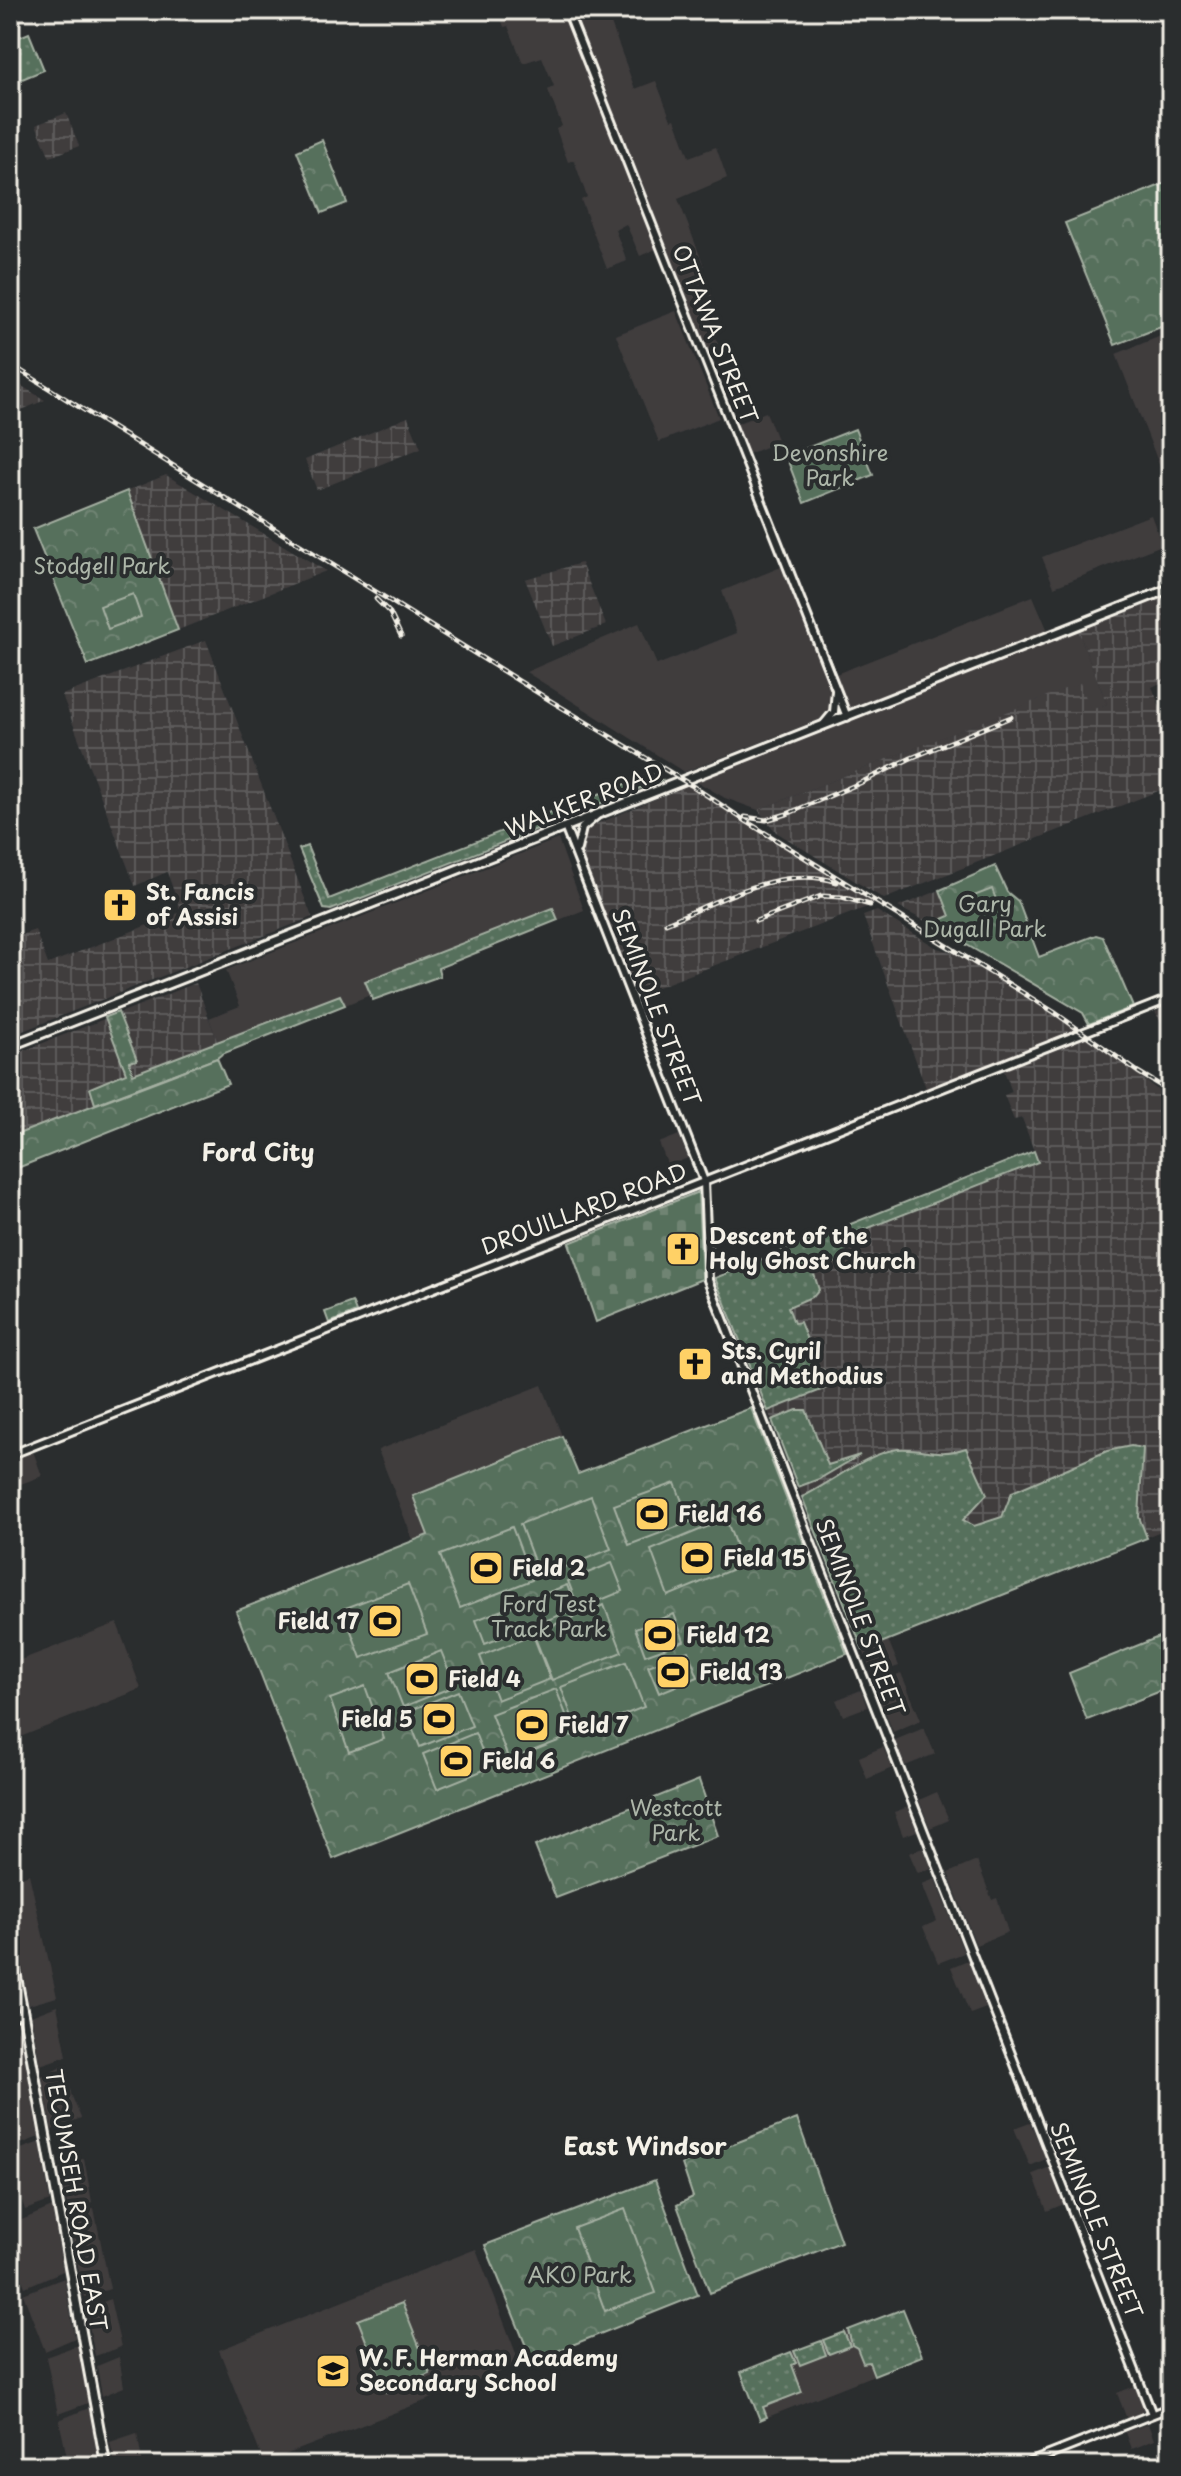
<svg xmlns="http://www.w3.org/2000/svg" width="1181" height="2476" font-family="'Playpen Sans',sans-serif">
	<defs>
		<pattern id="industrial-grid" width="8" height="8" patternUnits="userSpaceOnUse" patternTransform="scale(2)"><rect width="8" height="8" fill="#403d3e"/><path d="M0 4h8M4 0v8" fill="none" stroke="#5c5a5a"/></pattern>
		<pattern id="grass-dots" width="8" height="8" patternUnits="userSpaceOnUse" patternTransform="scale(2)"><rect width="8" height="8" fill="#566f5c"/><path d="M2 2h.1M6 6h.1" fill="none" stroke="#6f8473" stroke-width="1.8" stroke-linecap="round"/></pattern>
		<pattern id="cemetery-stones" width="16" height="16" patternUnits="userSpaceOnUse" patternTransform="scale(2)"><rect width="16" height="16" fill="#566f5c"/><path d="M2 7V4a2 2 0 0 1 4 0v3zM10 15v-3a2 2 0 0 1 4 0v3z" fill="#6f8473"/></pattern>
		<pattern id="park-crowns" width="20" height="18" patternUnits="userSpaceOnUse" patternTransform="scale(2)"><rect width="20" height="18" fill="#566f5c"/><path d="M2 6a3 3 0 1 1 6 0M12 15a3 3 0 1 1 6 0" fill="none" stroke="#6f8473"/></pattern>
	</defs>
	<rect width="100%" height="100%" fill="#2a2d2e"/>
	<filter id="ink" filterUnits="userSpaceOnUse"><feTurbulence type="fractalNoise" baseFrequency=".0125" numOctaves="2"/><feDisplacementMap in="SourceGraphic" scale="16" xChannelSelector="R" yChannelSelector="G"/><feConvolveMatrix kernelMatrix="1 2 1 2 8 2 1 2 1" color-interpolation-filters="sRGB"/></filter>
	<g filter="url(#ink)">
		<!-- built -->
		<g fill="#403d3e">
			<polygon points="498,10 606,10 635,89 656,81 671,120 675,119 689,157 716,147 727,178 678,199 704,266 700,267 713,299 707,301 715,324 710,327 719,346 707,352 665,245 640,256 626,224 615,230 627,261 607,269 581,200 587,197 574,160 568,162 556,129 562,126 548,90 554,86 542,57 523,63 508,26 504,27"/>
			<polygon points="676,311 719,418 659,442 616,335"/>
			<polygon points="1171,332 1171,489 1169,490 1116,354"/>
			<polygon points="766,412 778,442 748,454 736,424"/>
			<polygon points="1151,515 1162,545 1054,587 1042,557"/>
			<polygon points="781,567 826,678 1033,596 1048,631 684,772 526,672 639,623 657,665 737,633 722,591"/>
			<polygon points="1077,628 1107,704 1091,711 1079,684 758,810 725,798 696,781"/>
			<polygon points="558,839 584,910 222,1054 209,1018 240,1006 226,970"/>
			<polygon points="679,1135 688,1158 668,1166 659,1143"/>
			<polygon points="542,1385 562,1436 413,1495 428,1535 413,1540 378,1450"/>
			<polygon points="33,1451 42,1476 10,1488 10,1460"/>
			<polygon points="117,1623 141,1689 10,1741 10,1664"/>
			<polygon points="888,1640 899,1666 873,1675 863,1650"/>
			<polygon points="901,1673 921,1720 893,1732 874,1684"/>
			<polygon points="861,1690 867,1707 843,1716 836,1700"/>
			<polygon points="924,1728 935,1754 905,1766 895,1740"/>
			<polygon points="883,1747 892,1768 867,1779 859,1757"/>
			<polygon points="937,1792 949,1820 930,1828 919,1800"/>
			<polygon points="908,1807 917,1831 903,1836 894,1812"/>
			<polygon points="923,1848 932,1868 918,1873 909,1853"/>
			<polygon points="977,1861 992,1900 997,1898 1008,1932 976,1945 948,1873"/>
			<polygon points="29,1874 57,1997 29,2005 10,1903 10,1882"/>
			<polygon points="935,1879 964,1953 938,1963 923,1927 937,1921 922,1884"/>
			<polygon points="968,1960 986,2008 970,2014 951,1967"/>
			<polygon points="57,2006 67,2056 40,2065 31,2016"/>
			<polygon points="10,2025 14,2026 20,2033 39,2137 10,2148"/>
			<polygon points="66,2065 71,2094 81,2118 52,2130 42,2076"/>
			<polygon points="1030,2122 1046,2159 1030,2166 1014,2128"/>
			<polygon points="40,2142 50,2201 25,2210 17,2185 22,2182 10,2153"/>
			<polygon points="84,2158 92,2202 68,2210 60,2168"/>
			<polygon points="1050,2167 1064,2204 1047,2211 1033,2174"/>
			<polygon points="52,2207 63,2271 25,2287 10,2249 10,2225"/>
			<polygon points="94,2208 110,2289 84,2297 69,2220"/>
			<polygon points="476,2249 520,2364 264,2463 219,2350"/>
			<polygon points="64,2278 75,2338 45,2351 23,2294"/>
			<polygon points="110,2299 121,2347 95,2356 86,2310"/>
			<polygon points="903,2309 922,2356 760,2420 741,2372"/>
			<polygon points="78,2345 88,2403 58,2414 46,2357"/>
			<polygon points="119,2357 124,2387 102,2396 97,2366"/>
			<polygon points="1135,2386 1143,2408 1142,2412 1127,2419 1117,2393"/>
			<polygon points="89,2408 99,2465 69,2466 59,2420"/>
			<polygon points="1148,2424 1154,2440 1131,2449 1125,2432"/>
			<polygon points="137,2433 143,2466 115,2466 110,2442"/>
		</g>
		<!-- industrial -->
		<g fill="url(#industrial-grid)">
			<polygon points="66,113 79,146 50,157 36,125"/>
			<polygon points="10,379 45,400 10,415"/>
			<polygon points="408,417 421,448 317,490 305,460"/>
			<polygon points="166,475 326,571 178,630 127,491"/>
			<polygon points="581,563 606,625 552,646 525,579"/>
			<polygon points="1171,592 1171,678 1152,687 1171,734 1171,786 884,899 776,832 758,810 1080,683 1091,710 1107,704 1077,628"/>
			<polygon points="206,640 312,917 10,1036 10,939 35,930 48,964 181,912 167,872 135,886 62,695"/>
			<polygon points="688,785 875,904 634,996 576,850 582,833 592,826"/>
			<polygon points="940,890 950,916 931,924 898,907"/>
			<polygon points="877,911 937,948 955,953 1076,1028 1163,1094 1171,1092 1171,1527 863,1650 715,1278 1034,1151 1022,1118 1014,1120 1004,1095 1012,1092 1000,1060 926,1088 863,916"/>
			<polygon points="196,983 222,1054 217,1058 10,1137 10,1056"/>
			<polygon points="1171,1006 1171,1034 1169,1035 1155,1012"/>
		</g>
		<!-- grass -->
		<g fill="url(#grass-dots)" stroke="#a5b0a2" stroke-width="2">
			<polygon points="29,33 44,70 10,84 10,41"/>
			<polygon points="651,774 662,780 572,814 570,812 570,805"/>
			<polygon points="551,812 554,814 556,820 552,823 331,910 324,909 299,849 307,846 329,899"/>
			<polygon points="553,908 558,920 438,968 440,976 373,1000 365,981"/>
			<polygon points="340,995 345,1005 222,1054 217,1058 95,1104 90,1088 126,1073 105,1017 118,1012 137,1060 129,1062 133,1074"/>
			<polygon points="1034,1151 1038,1162 858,1232 842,1260 813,1271 819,1290 814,1296 788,1307 794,1323 800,1322 819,1371 823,1370 826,1377 848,1369 852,1378 768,1411 715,1278"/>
			<polygon points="352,1302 356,1312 329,1323 325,1312"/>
			<polygon points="797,1410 806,1410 828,1465 860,1455 819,1479 798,1487 772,1420"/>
			<path d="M 1131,1446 L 1143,1448 L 1139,1517 L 1147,1538 L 863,1650 L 802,1497 C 829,1484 869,1452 898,1449 C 924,1447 937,1458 966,1448 L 987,1494 L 963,1520 L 974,1526 L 1002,1517 L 1012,1492 L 1107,1451 Z"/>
			<polygon points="903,2309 922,2356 874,2375 869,2362 863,2363 857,2348 852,2345 848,2330"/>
			<polygon points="844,2332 850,2346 829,2354 823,2340"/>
			<polygon points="821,2341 826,2355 800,2365 794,2351"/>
			<polygon points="791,2352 796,2363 792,2365 802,2392 763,2407 767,2417 760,2420 741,2372"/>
		</g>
		<!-- cemetery -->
		<polygon fill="url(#cemetery-stones)" stroke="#a5b0a2" stroke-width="2" points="698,1192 702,1279 596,1322 569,1243"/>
		<!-- park -->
		<g fill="url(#park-crowns)" stroke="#a5b0a2" stroke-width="2">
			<polygon points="322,140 347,203 322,213 297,151"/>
			<polygon points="1171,181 1171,323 1115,345 1065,223"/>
			<polygon points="855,429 873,475 804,503 786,456"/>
			<polygon points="127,491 178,630 88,665 33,529"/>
			<polygon points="995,866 1007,892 1018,901 1039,957 1096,935 1103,937 1133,1007 1089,1024 1083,1013 931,924 950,916 940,890"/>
			<polygon points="217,1058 228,1084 10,1171 10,1137"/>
			<polygon points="751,1408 847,1654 333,1859 236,1611 428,1535 413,1496 562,1436 578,1474"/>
			<polygon points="1171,1632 1171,1687 1087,1720 1069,1673"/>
			<polygon points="699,1780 718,1836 556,1898 535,1846"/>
			<polygon points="797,2119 841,2242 710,2293 677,2205 693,2197 682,2164"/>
			<polygon points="655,2180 698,2295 532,2361 485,2245"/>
		</g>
		<!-- pitch -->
		<g fill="#566f5c" stroke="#a5b0a2" stroke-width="2">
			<polygon points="133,594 141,617 108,629 100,606"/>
			<polygon points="992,889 997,902 971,912 966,899"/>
			<polygon points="675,1483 690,1522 629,1545 614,1505"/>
			<polygon points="591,1496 611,1549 540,1577 520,1524"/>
			<polygon points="726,1519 743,1565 668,1596 651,1550"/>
			<polygon points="512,1527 532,1580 460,1608 440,1555"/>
			<polygon points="612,1563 623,1591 579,1609 568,1581"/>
			<polygon points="408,1584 427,1634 361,1658 343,1609"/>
			<polygon points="567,1585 576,1609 485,1644 476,1620"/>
			<polygon points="604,1605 622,1652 552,1680 533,1633"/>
			<polygon points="674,1614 684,1641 645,1655 635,1628"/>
			<polygon points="533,1635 550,1679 497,1700 480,1656"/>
			<polygon points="441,1651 455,1686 403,1707 389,1672"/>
			<polygon points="688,1651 698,1677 659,1693 648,1666"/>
			<polygon points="626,1662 644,1707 578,1733 561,1687"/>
			<polygon points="365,1686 384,1739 349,1752 330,1699"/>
			<polygon points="556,1689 574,1735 509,1760 491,1714"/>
			<polygon points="458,1691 472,1726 420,1747 406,1712"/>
			<polygon points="475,1733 489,1768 437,1789 423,1754"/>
			<polygon points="625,2209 656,2293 605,2311 574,2228"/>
			<polygon points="402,2303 430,2374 386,2392 358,2320"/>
		</g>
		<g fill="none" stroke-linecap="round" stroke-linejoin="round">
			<!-- minor casing -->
			<g stroke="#f4f1e8" stroke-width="12">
				<g id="minor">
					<polyline points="567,10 847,717"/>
					<polyline points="824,724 834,712 836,691"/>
					<polyline points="565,827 704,1181 708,1280 1152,2414"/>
					<polyline points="577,849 582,828 596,816"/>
					<polyline points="10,1455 1171,998"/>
					<polyline points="10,2018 23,2013"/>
					<polyline points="1021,2466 1171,2407"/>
				</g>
			</g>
			<!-- major casing -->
			<g stroke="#f4f1e8" stroke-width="13">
				<g id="major">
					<polyline points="10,1046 1171,588"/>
					<polyline points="10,1941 106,2466"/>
				</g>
			</g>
			<!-- minor -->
			<use href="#minor" stroke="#2a2d2e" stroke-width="6"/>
			<!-- major -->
			<use href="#major" stroke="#2a2d2e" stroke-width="7"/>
			<!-- rail casing -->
			<g stroke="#f4f1e8" stroke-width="5">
				<g id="rail">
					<polyline points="10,364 551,701 691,785 741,818 1054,1012 1138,1072 1171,1092"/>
					<polyline points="376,599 390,613 401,636"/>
					<polyline points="745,817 766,820 787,814 860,783 911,758 1011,717"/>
					<polyline points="756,921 821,896 842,897 870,905"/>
					<path d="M 666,923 C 718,902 781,864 837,882"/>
				</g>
			</g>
			<!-- rail -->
			<use href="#rail" stroke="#2a2d2e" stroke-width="2" stroke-dasharray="6" stroke-linecap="butt"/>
		</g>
	</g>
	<!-- icons -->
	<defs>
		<g id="church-square" transform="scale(1.8)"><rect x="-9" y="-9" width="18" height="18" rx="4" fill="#ffd166" stroke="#2a2d2e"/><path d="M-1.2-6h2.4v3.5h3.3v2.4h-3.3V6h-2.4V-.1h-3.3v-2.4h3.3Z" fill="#111"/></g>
		<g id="stadium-square" transform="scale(1.8)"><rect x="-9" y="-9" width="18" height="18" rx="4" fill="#ffd166" stroke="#2a2d2e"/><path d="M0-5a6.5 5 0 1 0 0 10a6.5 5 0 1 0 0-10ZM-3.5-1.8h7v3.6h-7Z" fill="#111"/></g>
		<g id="school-square" transform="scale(1.8)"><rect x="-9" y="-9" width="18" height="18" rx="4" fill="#ffd166" stroke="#2a2d2e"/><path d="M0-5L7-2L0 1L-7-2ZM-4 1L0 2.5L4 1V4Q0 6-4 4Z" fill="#111"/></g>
	</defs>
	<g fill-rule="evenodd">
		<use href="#church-square" x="120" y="905"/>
		<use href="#church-square" x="683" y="1249"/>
		<use href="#church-square" x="695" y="1364"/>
		<use href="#stadium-square" x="652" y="1514"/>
		<use href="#stadium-square" x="697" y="1558"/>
		<use href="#stadium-square" x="486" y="1568"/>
		<use href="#stadium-square" x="385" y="1621"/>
		<use href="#stadium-square" x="660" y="1635"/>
		<use href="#stadium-square" x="673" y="1672"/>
		<use href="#stadium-square" x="422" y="1679"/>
		<use href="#stadium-square" x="439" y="1719"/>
		<use href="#stadium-square" x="532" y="1725"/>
		<use href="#stadium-square" x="456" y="1761"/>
		<use href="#school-square" x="333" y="2371"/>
	</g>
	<g text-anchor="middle" stroke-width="8" stroke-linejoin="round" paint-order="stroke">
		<!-- street labels -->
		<g font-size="22" fill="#f4f1e8" stroke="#2a2d2e">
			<text transform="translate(715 334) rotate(68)" y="8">OTTAWA STREET</text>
			<text transform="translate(584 800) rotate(-21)" y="8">WALKER ROAD</text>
			<text transform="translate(656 1007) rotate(69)" y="8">SEMINOLE STREET</text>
			<text transform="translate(584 1209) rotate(-21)" y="8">DROUILLARD ROAD</text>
			<text transform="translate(860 1617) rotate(69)" y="8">SEMINOLE STREET</text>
			<text transform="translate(76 2200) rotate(80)" y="8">TECUMSEH ROAD EAST</text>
			<text transform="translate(1096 2220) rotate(68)" y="8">SEMINOLE STREET</text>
		</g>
		<!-- park labels -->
		<g font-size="22" fill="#adb6a9" stroke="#2a2d2e">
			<text x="830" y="461">Devonshire<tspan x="830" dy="25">Park</tspan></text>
			<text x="102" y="574">Stodgell Park</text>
			<text x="985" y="912">Gary<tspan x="985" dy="25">Dugall Park</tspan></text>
			<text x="549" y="1612">Ford Test<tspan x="549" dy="25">Track Park</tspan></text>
			<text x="676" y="1816">Westcott<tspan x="676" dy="25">Park</tspan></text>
			<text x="580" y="2283">AKO Park</text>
		</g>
		<!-- poi labels -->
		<g font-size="22" font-weight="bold" fill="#f4f1e8" stroke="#2a2d2e" text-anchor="start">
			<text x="146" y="900">St. Fancis<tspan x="146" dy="25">of Assisi</tspan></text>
			<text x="709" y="1244">Descent of the<tspan x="709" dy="25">Holy Ghost Church</tspan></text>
			<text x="721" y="1359">Sts. Cyril<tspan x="721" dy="25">and Methodius</tspan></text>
			<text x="678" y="1522">Field 16</text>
			<text x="723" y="1566">Field 15</text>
			<text x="512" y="1576">Field 2</text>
			<text x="359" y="1629" text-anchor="end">Field 17</text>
			<text x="686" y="1643">Field 12</text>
			<text x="699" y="1680">Field 13</text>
			<text x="448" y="1687">Field 4</text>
			<text x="413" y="1727" text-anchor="end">Field 5</text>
			<text x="558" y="1733">Field 7</text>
			<text x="482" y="1769">Field 6</text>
			<text x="359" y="2366">W. F. Herman Academy<tspan x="359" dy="25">Secondary School</tspan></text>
		</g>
		<!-- neighbourhood labels -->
		<g font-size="24" font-weight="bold" fill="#f4f1e8" stroke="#2a2d2e">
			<text x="258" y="1161">Ford City</text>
			<text x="645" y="2155">East Windsor</text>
		</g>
	</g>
	<!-- margin -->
	<rect width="1181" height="2476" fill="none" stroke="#2a2d2e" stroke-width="40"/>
	<rect x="20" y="20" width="1141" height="2436" fill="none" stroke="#f4f1e8" stroke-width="3" filter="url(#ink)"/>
</svg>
